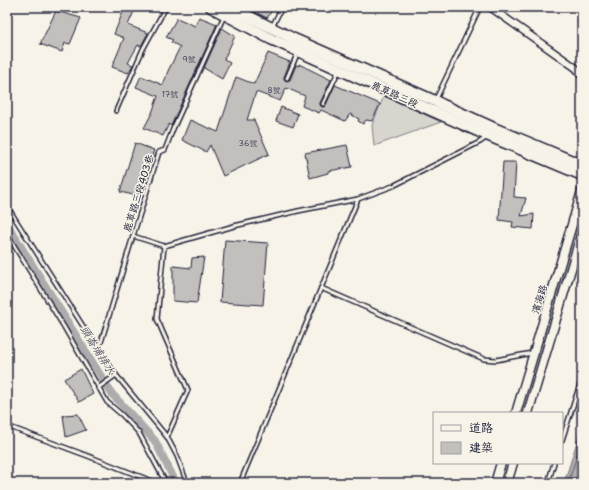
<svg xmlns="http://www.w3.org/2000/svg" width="589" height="490" font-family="'Shantell Sans','LXGW WenKai TC',sans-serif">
	<rect width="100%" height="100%" fill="#f7f3e8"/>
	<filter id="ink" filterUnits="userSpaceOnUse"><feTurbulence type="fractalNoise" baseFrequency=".025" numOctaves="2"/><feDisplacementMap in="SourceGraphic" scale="8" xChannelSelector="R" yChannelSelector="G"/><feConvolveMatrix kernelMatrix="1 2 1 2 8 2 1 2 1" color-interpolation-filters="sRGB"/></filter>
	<g filter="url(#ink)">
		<!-- green -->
		<polygon fill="#d8d5cf" stroke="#7d7c85" points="384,96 441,122 374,146 372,125"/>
		<!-- water -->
		<polygon fill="#aeabad" stroke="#76747f" points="582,426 582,483 564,483"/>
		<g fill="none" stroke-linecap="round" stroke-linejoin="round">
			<!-- shore -->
			<polyline stroke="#5a5969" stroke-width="1" points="568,483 582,440"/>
			<!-- canal -->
			<polyline stroke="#aeabad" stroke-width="8" points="7,224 112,394 155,441 176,483"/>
		</g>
		<!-- building -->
		<g fill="#c2bfbd" stroke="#22223b">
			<polygon points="125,7 136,7 128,25 148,33 141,46 138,45 128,63 133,65 128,73 112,67 124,38 114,34"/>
			<polygon points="245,7 257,7 263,10 265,7 274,7 267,18"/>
			<polygon points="56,11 81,18 70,44 65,43 62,52 40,44"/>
			<polygon points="199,17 217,24 171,126 169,124 163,136 144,128 152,113 158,96 136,87 141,76 163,85 168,71 180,47 171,42 173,40 166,37 177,18 195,26"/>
			<polygon points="222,28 235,36 224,59 230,63 222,79 204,68"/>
			<polygon points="268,53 290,62 284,77 284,79 286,81 290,80 296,65 299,66 299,64 331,80 320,103 320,105 322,107 324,107 326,105 335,85 380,104 372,121 366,120 363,124 358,121 359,119 350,114 345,121 321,110 319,113 302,106 305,96 286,88 280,101 256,92 247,120 254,120 269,154 223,176 210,145 206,152 182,140 190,120 218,132 236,77 254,84"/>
			<polygon points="281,107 298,114 293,127 276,121"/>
			<polygon points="135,143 154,150 138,196 120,192"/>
			<polygon points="347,145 352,167 328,171 328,173 310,178 305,153"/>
			<polygon points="503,162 516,162 514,197 526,198 521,216 534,214 533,229 512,227 513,222 499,220"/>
			<polygon points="225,240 268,243 263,305 220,302"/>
			<polygon points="204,257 197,303 173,301 173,266 191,268 192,258"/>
			<polygon points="81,369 93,394 79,402 64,379"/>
			<polygon points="78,414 86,430 66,437 63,415"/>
		</g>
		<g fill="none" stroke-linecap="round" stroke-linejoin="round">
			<!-- service casing -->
			<g stroke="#22223b" stroke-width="6">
				<g id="service">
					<polyline points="272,27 282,7"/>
					<polyline points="287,78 298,52"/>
					<polyline points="436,99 480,7"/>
					<polyline points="323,104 338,72"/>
					<polyline points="116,111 143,49 166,7"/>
					<polyline points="7,206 88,334 116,375 167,437 177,456 187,483"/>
					<polyline points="7,234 64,327 107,402 122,415 139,433 166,483"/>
					<polyline points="133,236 164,246 234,226 298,211 358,199 393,186 480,142 487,137"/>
					<polyline points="164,246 157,319 188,390 167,437"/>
					<polyline points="321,288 484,359 496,360 532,353"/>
					<polyline points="99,349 133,236 159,152 165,150 173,129 224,16"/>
					<polyline points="98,388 116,375"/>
					<polyline points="7,426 88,456 157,483"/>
					<polyline points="562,440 582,378"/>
					<polyline points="240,483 358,199"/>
					<polyline points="548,483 554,463"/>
				</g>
			</g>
			<!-- minor casing -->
			<g stroke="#22223b" stroke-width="9">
				<polyline id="minor" points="490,7 576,68 582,76"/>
			</g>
			<!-- tertiary casing -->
			<g stroke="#22223b" stroke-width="11">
				<g id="tertiary">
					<polyline points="516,413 582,191"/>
					<polyline points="528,413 582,232"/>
					<polyline points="495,483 501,463"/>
					<polyline points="507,483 513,463"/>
				</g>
			</g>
			<!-- primary casing -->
			<g stroke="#22223b" stroke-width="13">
				<g id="primary">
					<polyline points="211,7 271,39 489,136 582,175"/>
					<polyline points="230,7 294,39 435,101 443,105 496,129 582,165"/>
				</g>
			</g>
			<!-- service -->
			<use href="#service" stroke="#f7f3e8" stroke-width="3"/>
			<!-- minor -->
			<use href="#minor" stroke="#f7f3e8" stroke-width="6"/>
			<!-- tertiary -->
			<use href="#tertiary" stroke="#f7f3e8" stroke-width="8"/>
			<!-- primary -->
			<use href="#primary" stroke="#f7f3e8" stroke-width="10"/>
		</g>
	</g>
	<g text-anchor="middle" stroke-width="3" stroke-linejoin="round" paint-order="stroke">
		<!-- number labels -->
		<g font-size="8" fill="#4a495c">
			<text x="189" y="62">9號</text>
			<text x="274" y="93">8號</text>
			<text x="170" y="97">17號</text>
			<text x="248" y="146">36號</text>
		</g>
		<!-- street labels -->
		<g font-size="10" fill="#22223b" stroke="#f7f3e8">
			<text transform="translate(395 94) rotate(24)" y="4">鹿草路三段</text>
			<text transform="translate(138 193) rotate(-73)" y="4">鹿草路三段403巷</text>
			<text transform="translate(539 299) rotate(-73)" y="4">濱海路</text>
		</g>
		<!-- water labels -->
		<g font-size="11" font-style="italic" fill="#535263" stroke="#f7f3e8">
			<text transform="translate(98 350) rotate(58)" y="4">頭崙埔排水</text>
		</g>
	</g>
	<!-- margin -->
	<rect width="589" height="490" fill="none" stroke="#f7f3e8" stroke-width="24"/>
	<rect x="12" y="12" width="565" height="466" fill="none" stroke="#22223b" stroke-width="1.5" filter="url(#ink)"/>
	<!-- legend -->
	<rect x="433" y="412" width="130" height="52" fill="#f7f3e8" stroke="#a29fa3"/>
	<rect x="441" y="425" width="20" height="6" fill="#f7f3e8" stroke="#a29fa3"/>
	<text x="469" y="432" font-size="12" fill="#22223b">道路</text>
	<rect x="441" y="442" width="20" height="12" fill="#c2bfbd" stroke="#a29fa3"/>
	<text x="469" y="452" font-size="12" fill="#22223b">建築</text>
</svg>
